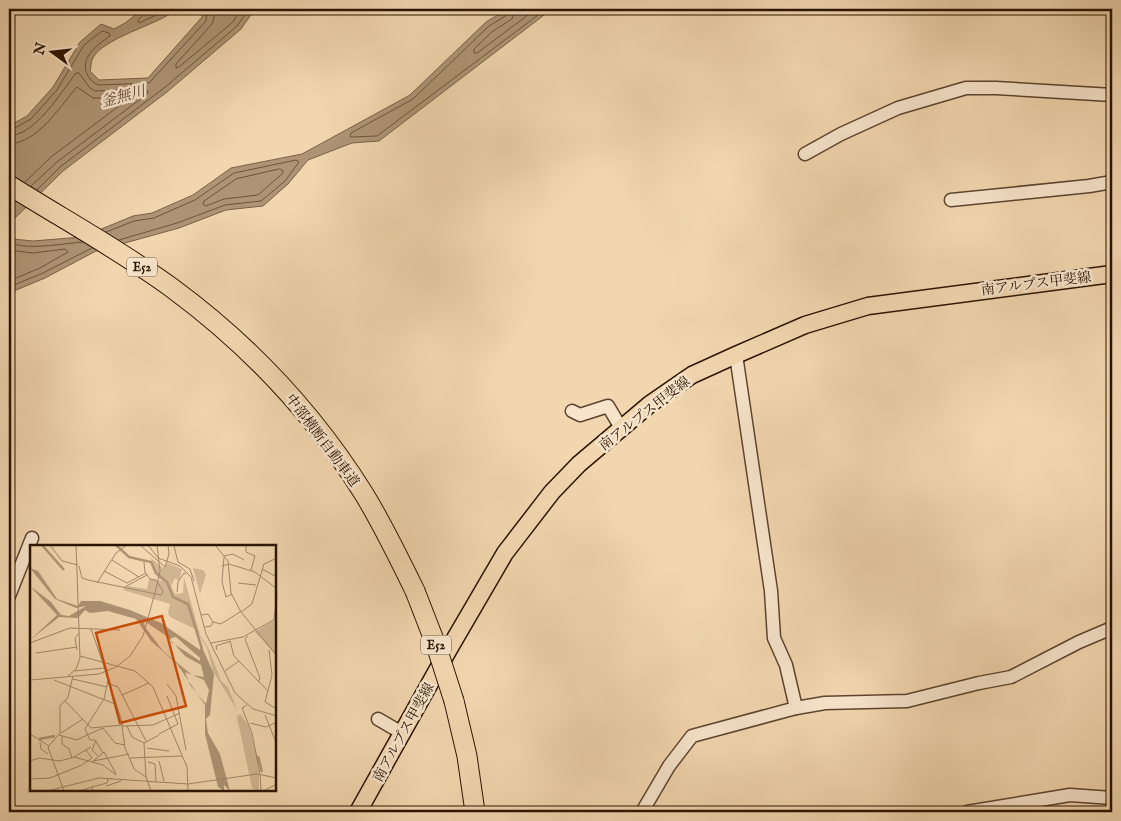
<svg xmlns="http://www.w3.org/2000/svg" width="1121" height="821" font-family="'IM FELL English','Noto Serif JP',serif">
	<rect width="100%" height="100%" fill="#f2d6af"/>
	<filter id="stains"><feTurbulence type="fractalNoise" baseFrequency=".004" numOctaves="4"/><feColorMatrix values="0 0 0 0 .2 0 0 0 0 .09 0 0 0 0 .02 0 0 0 .5 -.17"/></filter>
	<radialGradient id="worn" r=".72"><stop offset=".6" stop-color="#630" stop-opacity="0"/><stop offset="1" stop-color="#630" stop-opacity=".3"/></radialGradient>
	<!-- water -->
	<g fill="#ae9475" stroke="#7a6147">
		<path d="M 143,9 L 177,9 C 159,25 100,38 92,60 C 91,63 91,68 90,71 L 99,80 L 148,78 L 202,17 L 202,9 L 255,9 L 241,29 L 167,92 L 63,171 L 9,224 L 9,126 L 27,116 L 53,87 L 80,42 L 101,24 L 114,29 L 125,23 Z"/>
		<polygon points="507,9 552,9 379,141 352,143 308,160 288,184 263,206 226,210 179,228 96,251 45,278 9,293 9,234 11,234 13,239 33,241 82,237 133,216 152,213 193,195 231,168 302,154 410,95 486,22"/>
	</g>
	<g fill="none" stroke-linecap="round" stroke-linejoin="round">
		<!-- shore -->
		<g stroke="#6c543c" stroke-width="1">
			<polyline points="145,9 144,14 138,20 139,23 169,9"/>
			<polyline points="213,9 214,18 212,24 176,64 176,68 179,67 233,22 241,9"/>
			<polyline points="509,9 507,15 489,26 413,99 351,133 350,137 377,136 546,9"/>
			<polyline points="515,9 512,19 493,31 474,49 474,53 477,53 536,9"/>
			<path d="M 9,130 L 13,129 L 31,119 L 57,90 L 84,45 L 102,31 L 109,33 L 110,36 C 103,41 94,47 89,55 C 81,66 87,81 99,85 L 149,83 L 206,21 L 207,9"/>
			<path d="M 9,136 C 36,135 61,92 76,73 L 79,73 L 90,88 L 95,91 L 145,89 L 148,91 L 147,94 L 57,162 L 31,186"/>
			<path d="M 9,144 C 38,143 60,106 77,87 L 93,98 L 121,98 L 124,100 L 123,103 L 51,157 L 25,182"/>
			<polygon points="280,169 283,171 283,173 258,195 224,199 206,206 203,204 204,201 236,179"/>
			<polyline points="37,190 60,167 164,88 237,26 249,9"/>
			<polyline points="106,232 134,221 154,218 195,200 234,173 296,160 299,162 285,181 261,201 225,205 177,223 119,240"/>
			<path d="M 9,241 C 20,252 66,243 83,242"/>
			<polyline points="9,250 33,253 65,249 68,252 40,268 9,281"/>
			<polyline points="9,287 43,273 92,248"/>
		</g>
		<!-- minor casing -->
		<g stroke="#5d442e" stroke-width="15">
			<g id="minor">
				<polyline points="805,154 841,134 898,108 966,88 996,88 1112,95"/>
				<polyline points="951,200 1089,186 1112,182"/>
				<polyline points="736,355 771,591 774,638 786,665 796,708"/>
				<polyline points="572,411 580,415 608,406 621,428"/>
				<polyline points="9,596 32,538"/>
				<polyline points="378,719 402,733"/>
				<polyline points="642,812 669,766 692,736 796,708 825,703 907,701 979,683 1011,677 1079,642 1112,628"/>
				<polyline points="967,812 1070,795 1112,798"/>
			</g>
		</g>
		<!-- major casing -->
		<g stroke="#2b1403" stroke-width="19">
			<polyline id="major" points="358,812 449,649 505,553 552,492 579,464 650,404 692,375 736,355 805,325 868,306 1112,274"/>
		</g>
		<!-- highway casing -->
		<g stroke="#2b1403" stroke-width="21">
			<g id="highway">
				<path d="M 9,185 C 63,219 120,250 172,288 C 248,344 314,414 364,494 C 383,525 399,558 415,591"/>
				<polyline points="454,701 467,756 475,812"/>
			</g>
		</g>
		<!-- minor -->
		<use href="#minor" stroke="#f7e4cb" stroke-width="12"/>
		<!-- major -->
		<use href="#major" stroke="#f2d6af" stroke-width="16"/>
		<!-- highway -->
		<use href="#highway" stroke="#f2d6af" stroke-width="19"/>
		<!-- highway-bridge casing -->
		<g stroke="#2b1403" stroke-width="21" stroke-linecap="butt">
			<polyline id="highway-bridge" points="415,591 436,645 454,701"/>
		</g>
		<!-- highway-bridge -->
		<use href="#highway-bridge" stroke="#f2d6af" stroke-width="19"/>
	</g>
	<g text-anchor="middle" stroke-width="5" stroke-linejoin="round" paint-order="stroke">
		<!-- shield labels -->
		<g fill="#f7e4cb" stroke="#68523f" stroke-width="1">
			<rect x="127" y="257.5" width="30" height="19" rx="4"/>
			<rect x="421" y="635.5" width="30" height="19" rx="4"/>
		</g>
		<g font-size="12" font-weight="bold" fill="#2b1403">
			<text x="142" y="271">E52</text>
			<text x="436" y="649">E52</text>
		</g>
		<!-- street labels -->
		<g font-size="14" fill="#2b1403" stroke="#f7e4cb">
			<text transform="translate(1036 283) rotate(-7)" y="5">南アルプス甲斐線</text>
			<text transform="translate(644 413) rotate(-38)" y="5">南アルプス甲斐線</text>
			<text transform="translate(323 440) rotate(53)" y="5">中部横断自動車道</text>
			<text transform="translate(403 732) rotate(-61)" y="5">南アルプス甲斐線</text>
		</g>
		<!-- water labels -->
		<g font-size="15" font-style="italic" fill="#5f4731" stroke="#f7e4cb">
			<text transform="translate(123 96) rotate(-15)" y="5">釜無川</text>
		</g>
	</g>
	<!-- overview -->
	<g transform="translate(30 545)">
		<rect width="246" height="246" fill="#f2d6af"/>
		<path d="M 121,13 L 133,23 L 137,18 L 152,24 L 149,36 L 145,33 L 141,41 L 145,49 L 153,48 L 154,32 L 170,90 L 178,102 L 191,136 L 198,142 L 207,165 L 183,126 L 177,103 L 165,84 L 142,73 L 138,69 L 140,59 L 93,45 L 98,41 L 117,44 L 119,34 L 132,36 L 124,28 ZM 163,23 L 173,25 L 176,30 L 170,49 ZM 246,74 L 246,110 L 225,87 ZM 210,169 L 219,181 L 229,216 L 229,246 L 222,243 L 207,172 Z" fill="#d0b592"/>
		<path d="M 0,23 L 8,26 L 27,54 L 48,61 L 51,56 L 70,56 L 100,65 L 131,78 L 170,105 L 171,100 L 184,129 L 180,170 L 176,174 L 178,188 L 190,209 L 200,246 L 194,240 L 194,246 L 188,242 L 175,189 L 175,160 L 147,119 L 121,96 L 106,74 L 78,66 L 60,68 L 55,65 L 48,73 L 29,72 L 0,95 L 27,70 L 0,41 L 21,57 L 31,70 L 39,71 L 56,61 L 46,63 L 25,54 ZM 114,76 L 138,92 L 155,111 L 171,120 L 174,132 L 162,130 L 133,106 L 115,82 ZM 146,92 L 170,113 L 170,116 L 141,97 L 141,93 ZM 155,127 L 174,135 L 179,145 L 176,159 L 160,140 Z" fill="#ae9475" fill-rule="evenodd"/>
		<path fill="none" stroke="#ae9475" stroke-width="2.5" d="M 12,0 L 34,25M 86,0 L 99,12 L 121,17 L 126,28 L 137,37 L 143,52 L 158,59 L 172,104M 9,194 L 25,191M 228,211 L 232,227"/>
		<path fill="none" stroke="#a2886a" stroke-width="1" d="M 20,0 L 32,16 L 48,20M 110,0 L 135,22 L 139,9 L 138,0M 118,0 L 128,13 L 150,21 L 161,32 L 176,89 L 205,148 L 223,164 L 247,171M 185,0 L 198,16 L 201,48 L 211,67 L 247,111M 216,0 L 216,7 L 225,11 L 221,25M 144,1 L 148,17 L 160,24 L 164,36M 194,11 L 203,9 L 214,15M 194,12 L 192,37 L 196,52 L 202,49M 82,15 L 109,32M 49,21 L 52,33 L 58,35 L 131,50 L 133,46 L 126,35 L 120,34 L 115,27 L 114,17M 192,21 L 199,19 L 225,27 L 247,44M 232,24 L 247,32M 74,26 L 97,38 L 116,28M 67,38 L 86,8 L 97,0M 208,38 L 226,40M 93,43 L 117,30M 147,47 L 148,37 L 154,28 L 156,29M 211,67 L 222,59 L 234,19 L 247,13M 171,70 L 178,69 L 183,77M 244,74 L 247,51M 175,82 L 181,81 L 183,77 L 191,79 L 210,67M 61,84 L 75,124M 218,91 L 215,94 L 230,133 L 228,137M 200,96 L 204,111 L 238,146M 0,98 L 40,83 L 90,85M 181,98 L 213,92 L 247,73M 47,105 L 45,93 L 49,88M 187,105 L 186,101 L 201,96M 239,105 L 242,130 L 235,157 L 247,164M 6,108 L 47,102M 50,111 L 105,126 L 123,142 L 157,222 L 158,246M 45,126 L 74,123M 195,126 L 209,116M 76,128 L 91,174 L 95,203 L 104,224 L 116,232 L 121,246M 38,131 L 46,124 L 50,113 L 46,0M 43,134 L 77,142M 0,135 L 69,129 L 86,122 L 100,111 L 113,91 L 126,44 L 130,26 L 127,0M 24,135 L 85,159M 80,139 L 88,142 L 116,196M 137,139 L 146,151 L 156,205M 92,150 L 119,138M 35,156 L 61,183 L 93,180M 217,160 L 212,163 L 222,188 L 230,229M 235,170 L 247,200M 220,178 L 236,182 L 247,177M 93,181 L 123,180 L 150,168M 97,181 L 102,192 L 114,198M 31,188 L 53,174M 0,189 L 19,201M 129,189 L 148,179 L 137,151M 29,190 L 47,195 L 57,190M 57,190 L 73,183 L 85,198 L 95,200M 32,191 L 32,199 L 39,204 L 42,213M 66,195 L 62,205 L 69,212M 10,197 L 11,204 L 18,209M 117,203 L 139,206M 73,208 L 65,195 L 60,195 L 55,184 L 74,154 L 78,135M 44,212 L 61,202M 100,213 L 152,211M 0,216 L 9,213 L 30,216 L 44,212 L 73,220 L 86,230M 63,216 L 74,207 L 86,229M 63,216 L 99,209M 129,216 L 134,236M 118,217 L 125,219 L 126,236M 230,229 L 231,246M 116,232 L 114,198 L 129,190M 0,234 L 20,233 L 52,220 L 62,213 L 56,205M 76,241 L 91,236M 62,242 L 77,238 L 78,233M 17,246 L 69,233 L 158,239 L 227,229 L 247,233M 34,246 L 18,202 L 30,188 L 30,161 L 38,152 L 43,131M 50,246 L 62,242 L 63,246M 233,246 L 247,239"/>
		<path fill="#cc4f0b" fill-opacity="0.15" stroke="#cc4f0b" stroke-width="2.5" d="M 132,71 L 156,161 L 90,178 L 66,88 Z"/>
		<rect width="246" height="246" fill="none" stroke="#2b1403" stroke-width="2.5"/>
	</g>
	<!-- margin -->
	<rect width="1121" height="821" fill="none" stroke="#f2d6af" stroke-width="30"/>
	<rect x="10" y="10" width="1101" height="801" fill="none" stroke="#2b1403" stroke-width="2.5"/>
	<rect x="15" y="15" width="1091" height="791" fill="none" stroke="#2b1403"/>
	<!-- north arrow -->
	<g transform="translate(52 52) rotate(285)" stroke="#f7e4cb" stroke-width="4" paint-order="stroke">
	<path d="M0-4L9 19L0 12L-9 19Z" fill="#2b1403"/>
	<text y="-8" font-size="14" font-weight="bold" text-anchor="middle" fill="#2b1403">N</text>
	</g>
	<rect width="100%" height="100%" filter="url(#stains)"/>
	<rect width="100%" height="100%" fill="url(#worn)"/>
</svg>
